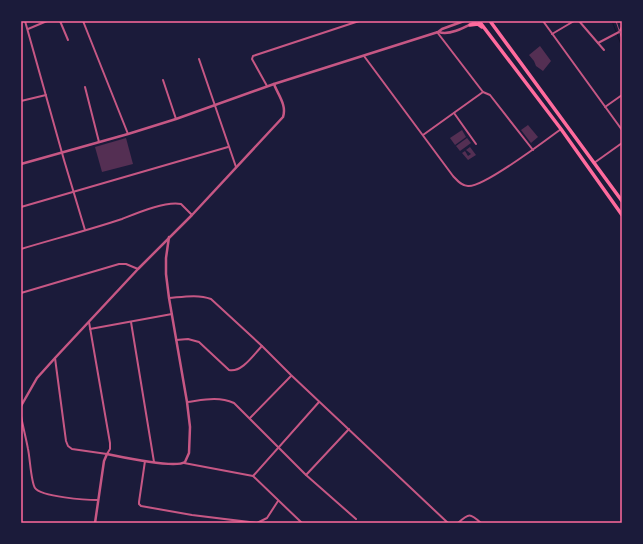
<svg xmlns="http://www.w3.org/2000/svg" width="643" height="544" font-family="Roboto,sans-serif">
	<rect width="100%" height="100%" fill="#1b1b3a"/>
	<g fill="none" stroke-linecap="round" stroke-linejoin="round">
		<!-- stream -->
		<polyline stroke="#12122b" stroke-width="1" points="612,21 622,47"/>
	</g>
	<!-- building -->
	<g fill="#542f53">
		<polygon points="540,46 551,61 543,71 536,66 534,61 529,55"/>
		<polygon points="528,125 538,137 531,143 521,130"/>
		<polygon points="462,130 466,137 455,145 450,138"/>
		<polygon points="126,138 133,164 102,172 95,147"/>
		<polygon points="467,138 471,143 460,151 456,146"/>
		<polygon points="470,147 476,155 468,160 462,153 465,151 468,156 471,154 466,150"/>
	</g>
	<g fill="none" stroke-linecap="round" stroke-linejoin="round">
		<!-- minor -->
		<g stroke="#c65784" stroke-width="2">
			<polyline points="25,21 64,160 85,230"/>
			<polyline points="60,21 68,40"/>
			<polyline points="83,21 128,134"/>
			<polyline points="543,21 622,130"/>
			<polyline points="579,21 604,50"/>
			<polyline points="28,29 47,21"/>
			<polyline points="437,32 483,92 490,95 533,150"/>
			<polyline points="552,34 574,21"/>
			<polyline points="598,43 619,32 622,27"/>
			<path d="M 364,56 L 453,176 C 457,180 461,186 468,186 C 483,188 546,140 561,129"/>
			<polyline points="199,59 236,167"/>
			<polyline points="163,80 176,119"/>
			<polyline points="267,86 252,59 253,56 359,21"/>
			<polyline points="85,87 99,142"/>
			<polyline points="21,101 46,95"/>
			<polyline points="605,107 622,95"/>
			<polyline points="454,113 476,144"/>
			<polyline points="423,135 483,92"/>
			<polyline points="594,163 622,143"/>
			<polyline points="21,207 228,147"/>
			<path d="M 21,249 C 54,239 89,230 122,219 C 137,213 165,201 181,204 L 192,215"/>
			<polyline points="21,293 119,264 126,264 138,269"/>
			<path d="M 169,298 C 182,297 198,294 211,299 L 262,346 L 291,375 L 448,523"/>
			<polyline points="131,322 154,462"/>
			<polyline points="90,329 172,314"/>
			<path d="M 176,340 L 188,339 L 199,342 L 229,370 C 242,373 254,354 262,346"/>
			<polyline points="55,358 66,441 68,446 72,449 107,454 110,449 110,443 89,322"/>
			<path d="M 187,402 C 203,400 218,396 234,403 L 306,475 L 356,519"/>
			<path d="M 21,416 C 23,427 26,438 28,449 C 30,458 31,482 35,488 C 41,497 87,500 98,500"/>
			<polyline points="250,418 291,376"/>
			<polyline points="145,461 139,502 139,504 141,506 192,515 257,523 267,518 278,501"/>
			<polyline points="184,463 253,476 302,523"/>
			<polyline points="306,475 349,429"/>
			<polyline points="253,476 319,402"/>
			<path d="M 458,523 C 469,513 470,513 481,523"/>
		</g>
		<!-- tertiary -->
		<g stroke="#c65784" stroke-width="2.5">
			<path d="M 439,32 C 450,36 467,26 477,21"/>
			<polyline points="21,164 128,134 176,119 274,84 438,32 442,29 464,21"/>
			<path d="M 21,406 L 37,378 L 55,358 L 138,269 L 192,215 L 283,117 C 287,105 278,95 274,84"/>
			<path d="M 95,523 L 104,461 L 107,454 C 122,457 174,469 185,462 L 189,453 L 190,427 L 187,402 L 169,298 L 166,274 L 166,258 L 169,237"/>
		</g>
		<!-- trunk -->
		<g stroke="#ff6b9d" stroke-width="3.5">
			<polyline points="479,21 561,129 622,215"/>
			<polyline points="490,21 622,201"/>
			<polyline points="470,25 478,24 482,27"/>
		</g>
		<!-- rail -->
		<polyline stroke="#a44b75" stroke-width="1" points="616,21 622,39"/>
	</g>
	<!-- border -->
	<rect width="643" height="544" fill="none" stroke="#1b1b3a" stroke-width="44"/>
	<rect x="22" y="22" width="599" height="500" fill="none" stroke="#ff6b9d" stroke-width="1.5"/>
</svg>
